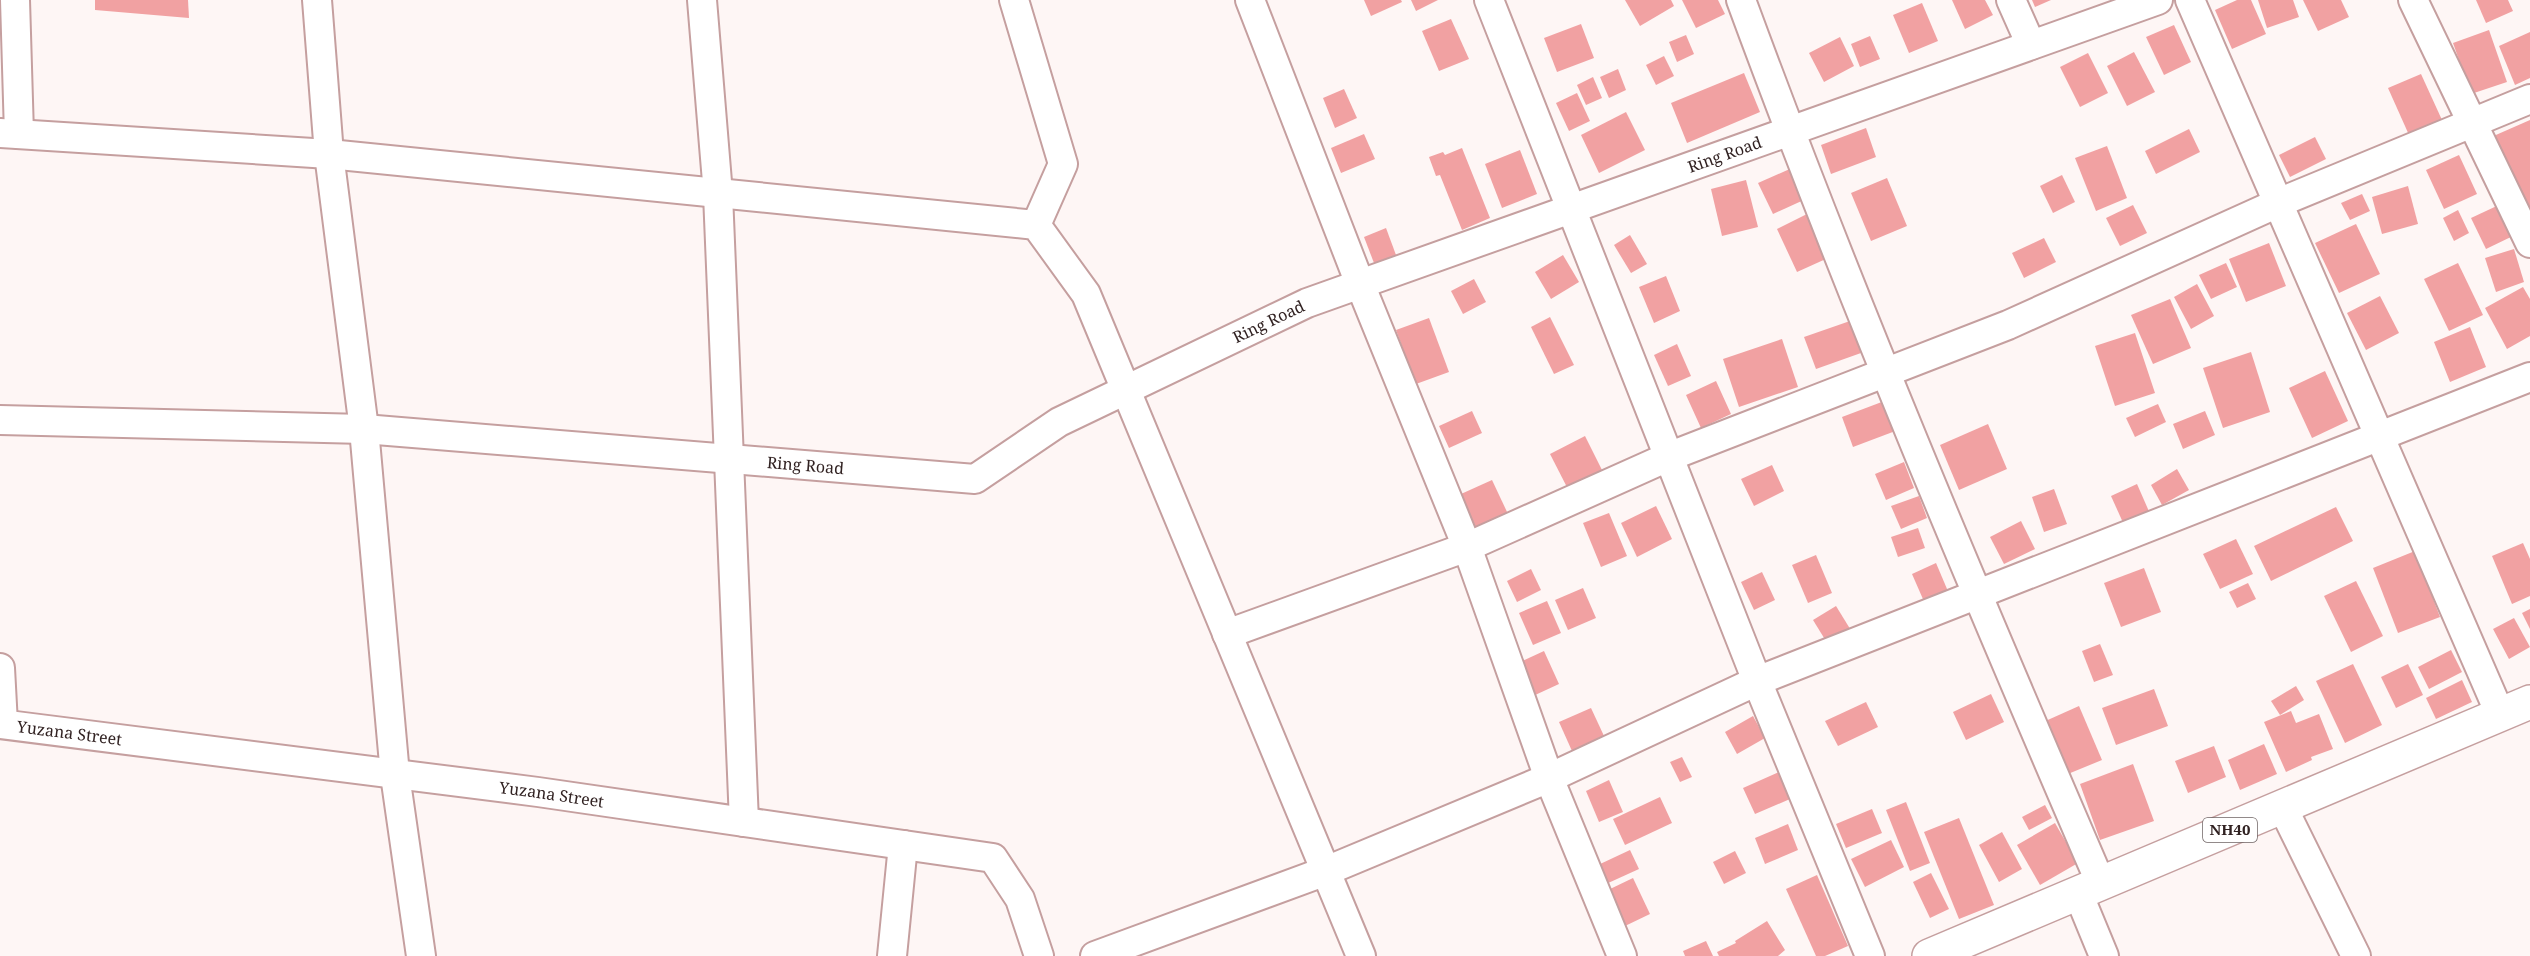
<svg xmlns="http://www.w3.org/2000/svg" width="2530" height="956" font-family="'Noto Serif',serif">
	<rect width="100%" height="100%" fill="#fef6f5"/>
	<!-- building -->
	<g fill="#f1a1a2">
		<polygon points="95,0 188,0 189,18 95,10"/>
		<polygon points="1364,0 1401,0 1402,2 1371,16"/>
		<polygon points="1411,0 1438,0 1416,11"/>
		<polygon points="1625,0 1671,0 1674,6 1640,26"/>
		<polygon points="1682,0 1718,0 1725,14 1696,28"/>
		<polygon points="1952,0 1985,0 1993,15 1965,29"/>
		<polygon points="2032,0 2051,0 2035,7"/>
		<polygon points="2237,0 2251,0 2266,34 2232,49 2215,10"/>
		<polygon points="2258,0 2293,0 2299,17 2267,28"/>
		<polygon points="2303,0 2341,0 2349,17 2318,31"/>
		<polygon points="2476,0 2508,0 2513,11 2486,23"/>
		<polygon points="1922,3 1938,41 1909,53 1893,15"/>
		<polygon points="1451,19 1469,59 1439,71 1422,31"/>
		<polygon points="1581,24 1594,58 1557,72 1544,38"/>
		<polygon points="2174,25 2191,62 2164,75 2146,37"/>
		<polygon points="2489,30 2507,82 2471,94 2453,43"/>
		<polygon points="2530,32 2530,78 2515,85 2499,46"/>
		<polygon points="1686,35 1694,54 1677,62 1669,42"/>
		<polygon points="1870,36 1880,59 1860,67 1851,44"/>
		<polygon points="1840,37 1854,66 1824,82 1809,53"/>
		<polygon points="2134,52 2155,92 2127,106 2107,66"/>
		<polygon points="2088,53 2108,93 2080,107 2060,67"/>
		<polygon points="1664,56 1674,76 1656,85 1646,65"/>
		<polygon points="1618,69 1626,90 1609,98 1600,77"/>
		<polygon points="1744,73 1760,112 1687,143 1671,103"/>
		<polygon points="2421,74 2442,120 2409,135 2388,88"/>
		<polygon points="1593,77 1602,98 1586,105 1577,85"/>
		<polygon points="1344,89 1357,118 1335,128 1323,98"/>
		<polygon points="1577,93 1590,121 1569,131 1556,103"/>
		<polygon points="1626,112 1645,150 1599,173 1581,135"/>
		<polygon points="2530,120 2530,232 2489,138"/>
		<polygon points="1866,128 1876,157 1831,174 1821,145"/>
		<polygon points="2189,129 2200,152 2156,174 2145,151"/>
		<polygon points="1364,134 1375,159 1341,173 1331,148"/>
		<polygon points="2315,137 2326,159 2290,177 2279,155"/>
		<polygon points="2107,146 2127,198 2096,211 2075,158"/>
		<polygon points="1462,148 1490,218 1462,230 1440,175 1436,176 1429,157 1443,152 1445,155"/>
		<polygon points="1520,150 1537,194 1502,208 1485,164"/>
		<polygon points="2459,155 2477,194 2444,209 2426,170"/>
		<polygon points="1792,168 1806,199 1773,214 1758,183"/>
		<polygon points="2062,175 2075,202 2053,213 2040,186"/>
		<polygon points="1887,178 1907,226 1871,241 1851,193"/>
		<polygon points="1746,180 1758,227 1722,236 1711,189"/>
		<polygon points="2408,186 2418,224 2382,234 2372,197"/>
		<polygon points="2362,194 2370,211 2350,220 2341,203"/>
		<polygon points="2501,204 2515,235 2486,249 2471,218"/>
		<polygon points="2133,205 2147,233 2120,246 2106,218"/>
		<polygon points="2458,210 2469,233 2454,241 2443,218"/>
		<polygon points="1807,214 1828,258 1797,272 1777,229"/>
		<polygon points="2356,224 2380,274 2339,293 2315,243"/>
		<polygon points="1386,228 1396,255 1374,263 1364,237"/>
		<polygon points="1630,235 1647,264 1631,273 1614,245"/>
		<polygon points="2044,238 2056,262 2024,278 2012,253"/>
		<polygon points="2269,243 2286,286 2246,302 2229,259"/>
		<polygon points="2514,249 2524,282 2496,292 2485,258"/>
		<polygon points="1563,255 1579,282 1551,299 1535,272"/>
		<polygon points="2226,263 2237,287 2211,299 2199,275"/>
		<polygon points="2458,263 2483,315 2449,331 2424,279"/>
		<polygon points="1666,276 1680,311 1654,323 1639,287"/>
		<polygon points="1474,279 1486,302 1463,314 1451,291"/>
		<polygon points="2197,284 2214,316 2191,329 2174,297"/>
		<polygon points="2523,287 2530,299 2530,336 2507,349 2485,308"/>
		<polygon points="2380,296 2399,333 2366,350 2347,313"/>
		<polygon points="2170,299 2191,348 2153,364 2131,315"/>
		<polygon points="1550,317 1574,365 1554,374 1531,327"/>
		<polygon points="1429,318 1449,372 1416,384 1396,330"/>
		<polygon points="1850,321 1861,353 1816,369 1804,337"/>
		<polygon points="2470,327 2486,367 2450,382 2434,342"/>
		<polygon points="2135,333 2155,393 2115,406 2095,346"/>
		<polygon points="1782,339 1798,387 1739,407 1723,359"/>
		<polygon points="1677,344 1691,376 1668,386 1654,355"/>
		<polygon points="2251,352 2270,412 2223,428 2203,368"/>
		<polygon points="2325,371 2348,421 2312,438 2289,388"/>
		<polygon points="1716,381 1731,414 1701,428 1686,395"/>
		<polygon points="1887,400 1898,430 1853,447 1842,417"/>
		<polygon points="2158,404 2166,422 2135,437 2126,418"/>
		<polygon points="1472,411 1482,433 1449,448 1439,426"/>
		<polygon points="2205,411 2215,435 2183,449 2173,424"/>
		<polygon points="1988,424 2007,469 1959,490 1940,445"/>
		<polygon points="1585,436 1606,478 1571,495 1550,454"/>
		<polygon points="1904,462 1914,488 1886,500 1875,474"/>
		<polygon points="1772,465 1784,491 1754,506 1741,479"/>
		<polygon points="2177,469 2189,490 2162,505 2151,485"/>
		<polygon points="1492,480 1508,514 1476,528 1461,494"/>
		<polygon points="2137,484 2151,516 2125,527 2111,496"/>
		<polygon points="2054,489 2067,524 2044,532 2032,497"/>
		<polygon points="1919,496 1927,518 1901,529 1891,506"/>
		<polygon points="1656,506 1672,539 1637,557 1621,523"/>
		<polygon points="2336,507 2353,541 2271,581 2254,546"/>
		<polygon points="1609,513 1627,556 1601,567 1583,523"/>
		<polygon points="2021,521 2035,549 2004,564 1990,537"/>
		<polygon points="1918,528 1925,548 1898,557 1891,537"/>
		<polygon points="2236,539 2253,574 2220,589 2203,554"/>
		<polygon points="2523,543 2530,559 2530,596 2512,604 2492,556"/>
		<polygon points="2415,551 2440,617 2398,633 2373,568"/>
		<polygon points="1816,555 1832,593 1808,603 1792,565"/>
		<polygon points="1936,563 1950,596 1926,606 1912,574"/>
		<polygon points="2144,568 2161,612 2121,627 2104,583"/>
		<polygon points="1531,569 1541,590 1517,602 1507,581"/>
		<polygon points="1762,572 1775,600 1754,610 1741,582"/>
		<polygon points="2356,581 2383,636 2351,652 2324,596"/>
		<polygon points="2248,583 2256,599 2237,608 2229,592"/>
		<polygon points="1583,588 1596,618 1568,630 1555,600"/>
		<polygon points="1547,601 1561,633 1533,645 1519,613"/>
		<polygon points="1836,606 1852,632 1829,646 1813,620"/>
		<polygon points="2530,609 2530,629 2522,613"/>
		<polygon points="2514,618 2530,647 2509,659 2493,629"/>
		<polygon points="2100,644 2113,675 2094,682 2082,651"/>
		<polygon points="2451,650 2462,672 2429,689 2418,667"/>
		<polygon points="1544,651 1559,684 1533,696 1518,663"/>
		<polygon points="2353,664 2382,725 2345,743 2316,681"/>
		<polygon points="2408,664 2423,695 2396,708 2381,677"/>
		<polygon points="2462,680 2472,702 2436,719 2426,698"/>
		<polygon points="2296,686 2304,700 2280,715 2271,701"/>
		<polygon points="2154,689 2168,726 2116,745 2102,708"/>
		<polygon points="1991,694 2004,722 1966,740 1953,712"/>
		<polygon points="1866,702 1878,727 1838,746 1825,721"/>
		<polygon points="2079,706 2102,760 2063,776 2041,723"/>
		<polygon points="1591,708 1604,736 1572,751 1559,722"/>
		<polygon points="2291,711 2296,723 2319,714 2333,749 2311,757 2312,760 2286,772 2264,722"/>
		<polygon points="1753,716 1765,738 1737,754 1725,732"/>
		<polygon points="2264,744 2277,774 2240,790 2228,760"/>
		<polygon points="2214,746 2226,777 2188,793 2175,761"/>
		<polygon points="1682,757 1692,777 1680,782 1670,762"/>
		<polygon points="2133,764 2154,821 2100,840 2080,784"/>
		<polygon points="1779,772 1790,799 1755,814 1743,788"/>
		<polygon points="1609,780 1623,812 1599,822 1586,791"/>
		<polygon points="1660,797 1672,823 1625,845 1613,819"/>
		<polygon points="1906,802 1930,863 1910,871 1886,810"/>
		<polygon points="2045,805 2052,818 2029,830 2022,817"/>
		<polygon points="1872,809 1882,833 1846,848 1836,824"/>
		<polygon points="1959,818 1994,905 1959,919 1924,832"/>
		<polygon points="2055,823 2078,863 2040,885 2017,845"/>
		<polygon points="1788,824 1798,850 1765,864 1755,838"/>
		<polygon points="2002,832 2022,869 1999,882 1979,845"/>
		<polygon points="1891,840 1904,867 1865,887 1851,859"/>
		<polygon points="1630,850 1639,869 1606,884 1598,865"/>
		<polygon points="1735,851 1746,873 1724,884 1713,862"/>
		<polygon points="1931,873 1949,909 1930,918 1913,882"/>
		<polygon points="1817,875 1848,946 1825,956 1816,956 1786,889"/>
		<polygon points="1633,878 1650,914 1625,926 1608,890"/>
		<polygon points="1767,921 1785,950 1778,956 1719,956 1717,952 1736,943 1735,941"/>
		<polygon points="1706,941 1713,956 1685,956 1683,951"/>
	</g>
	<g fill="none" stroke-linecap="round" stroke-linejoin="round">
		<!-- minor casing -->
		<g stroke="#c59f9f" stroke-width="32">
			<g id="minor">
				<polyline points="15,0 19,134"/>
				<polyline points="317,0 329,154 364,429 395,775 421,956"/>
				<polyline points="702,0 718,194 744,822"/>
				<polyline points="1014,0 1063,164 1036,225"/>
				<polyline points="1250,0 1360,284 1467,547 1549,778 1622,956"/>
				<polyline points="1489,0 1757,681 1870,956"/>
				<path d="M 1741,0 C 1851,299 1975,592 2101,884"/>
				<polyline points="2011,0 2031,45"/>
				<polyline points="2190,0 2500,714"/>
				<polyline points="2413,0 2530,243"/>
				<polyline points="0,133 329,154 1036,225 1086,294 1361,956"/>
				<path id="s1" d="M 0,420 L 364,429 L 975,479 L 1059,422 L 1307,303 L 2158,0"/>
				<polyline points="1227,634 1467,547 1668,457 2008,325 2278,203 2530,99"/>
				<polyline points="0,668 3,724"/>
				<path id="s2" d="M 0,724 L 538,792 L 993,858 L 1020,899 L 1039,956"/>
				<polyline points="2283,808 2356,956"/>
				<polyline points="2078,893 2104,956"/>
				<polyline points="892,956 903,845"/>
				<polyline points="1095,956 1326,871 1549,778 1757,681 2530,377"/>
			</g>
		</g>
		<!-- highway casing -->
		<g stroke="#c59f9f" stroke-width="36">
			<polyline id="highway" points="1929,956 2530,702"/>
		</g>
		<!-- minor -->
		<use href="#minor" stroke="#fff" stroke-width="28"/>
		<!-- highway -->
		<use href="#highway" stroke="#fff" stroke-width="33"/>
	</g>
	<g text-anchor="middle" stroke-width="4.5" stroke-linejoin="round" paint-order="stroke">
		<!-- shield labels -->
		<rect fill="#fff" stroke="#6f6464" stroke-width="1.5" x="2203" y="818" width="54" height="24" rx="4.5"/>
		<g font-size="15" font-weight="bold" fill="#312222">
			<text x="2230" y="835">NH40</text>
		</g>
		<!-- street labels -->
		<g font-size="16" fill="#312222" stroke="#fff">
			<text dy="6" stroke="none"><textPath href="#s1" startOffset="1797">Ring Road</textPath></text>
			<text dy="6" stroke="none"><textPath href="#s1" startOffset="1311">Ring Road</textPath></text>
			<text dy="6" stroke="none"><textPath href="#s1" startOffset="807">Ring Road</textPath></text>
			<text dy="6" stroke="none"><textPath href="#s2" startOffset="70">Yuzana Street</textPath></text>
			<text dy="6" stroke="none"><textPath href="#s2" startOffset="556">Yuzana Street</textPath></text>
		</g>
	</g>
</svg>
